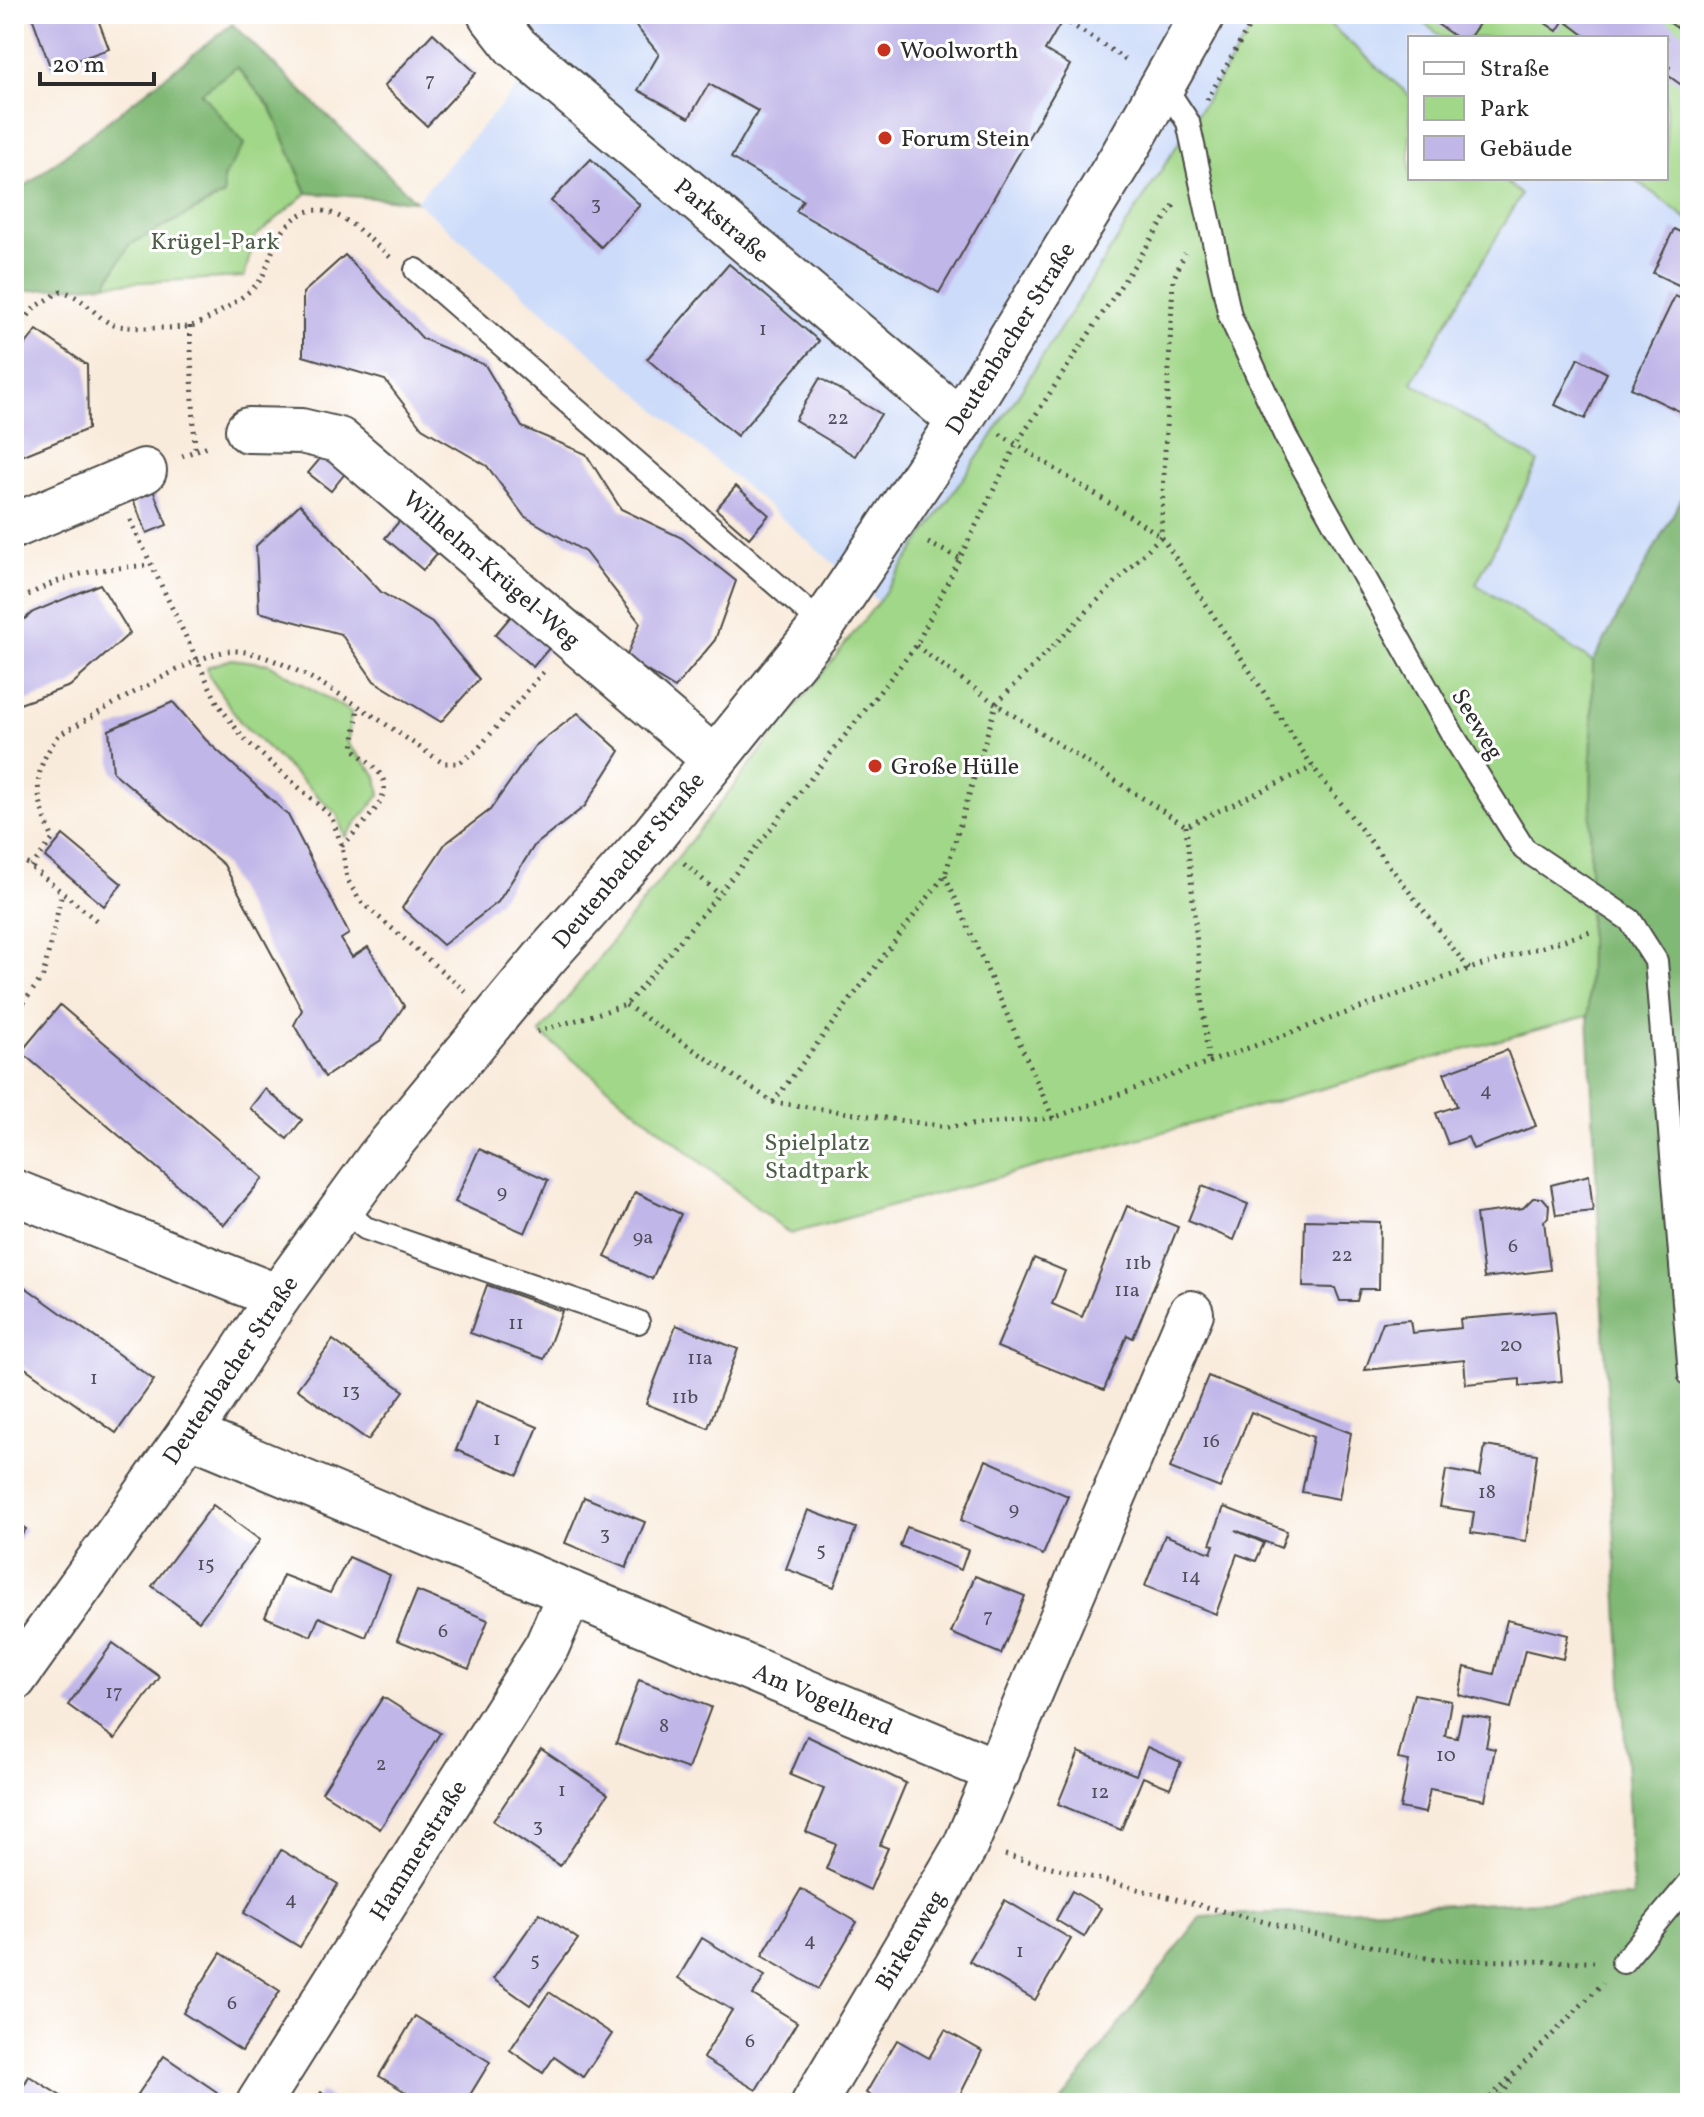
<svg xmlns="http://www.w3.org/2000/svg" width="1704" height="2117" font-family="Vollkorn,serif">
	<rect width="100%" height="100%" fill="#fff"/>
	<filter id="ink" filterUnits="userSpaceOnUse"><feTurbulence type="fractalNoise" baseFrequency=".0125" numOctaves="2"/><feDisplacementMap in="SourceGraphic" scale="16" xChannelSelector="R" yChannelSelector="G"/><feConvolveMatrix kernelMatrix="1 2 1 2 8 2 1 2 1" color-interpolation-filters="sRGB"/></filter>
	<filter id="wash" filterUnits="userSpaceOnUse"><feTurbulence type="fractalNoise" baseFrequency=".006" numOctaves="4" result="noise"/><feDisplacementMap in="SourceGraphic" scale="32" xChannelSelector="R" yChannelSelector="G"/><feGaussianBlur stdDeviation="1.8" result="paint"/><feColorMatrix in="noise" values="0 0 0 0 0 0 0 0 0 0 0 0 0 0 0 0 0 1.4 0 .05"/><feComposite in="paint" operator="in"/></filter>
	<g filter="url(#wash)">
		<rect width="100%" height="100%" fill="#f9ebdb"/>
		<!-- built -->
		<g fill="#ccdbf9">
			<polygon points="492,14 1261,14 988,442 878,602 416,201 527,76"/>
			<polygon points="1318,14 1690,14 1690,483 1593,662 1476,584 1537,462 1412,382 1521,195 1502,178 1666,178 1666,38 1410,38 1410,96"/>
		</g>
		<!-- green -->
		<g fill="#a1d788" stroke="#66815a" stroke-width="2">
			<polygon points="1261,14 1318,14 1410,96 1410,178 1502,178 1521,195 1412,382 1538,462 1476,584 1593,662 1588,1016 790,1234 540,1033 878,602 988,442"/>
			<polygon points="1411,14 1690,14 1690,221 1633,178 1666,178 1666,38 1444,38"/>
			<polygon points="237,67 271,108 307,193 255,237 244,277 106,284 129,245 224,195 200,93"/>
			<polygon points="232,659 269,664 351,712 348,744 377,776 380,795 345,837 337,814 241,723 209,676 207,667"/>
		</g>
		<!-- forest -->
		<g fill="#80b874" stroke="#567250" stroke-width="2">
			<polygon points="232,24 416,201 307,193 271,108 237,67 201,93 245,144 223,178 224,195 129,245 106,284 14,292 14,195"/>
			<polygon points="1690,483 1690,2103 1060,2103 1201,1916 1633,1897 1588,1016 1593,662"/>
		</g>
		<g id="blocks">
			<!-- building -->
			<g fill="#c0b6e8">
				<polygon points="31,14 96,14 109,49 51,69"/>
				<polygon points="626,14 1066,14 1045,50 1070,65 939,293 796,211 803,200 731,158 758,111 709,84 689,118 638,90 659,54"/>
				<polygon points="1423,14 1486,14 1469,38 1457,38"/>
				<polygon points="1532,14 1657,14 1690,37 1690,91 1666,74 1670,67 1666,64 1666,38 1588,38 1564,20 1557,31"/>
				<polygon points="433,33 476,73 427,126 384,86"/>
				<polygon points="591,159 640,205 601,247 551,201"/>
				<polygon points="1674,229 1690,237 1690,403 1685,414 1631,388 1675,296 1682,299 1687,289 1653,273"/>
				<polygon points="345,255 423,339 485,365 522,427 586,454 621,509 682,538 736,581 715,640 675,688 626,658 640,623 585,552 524,516 487,466 422,428 385,380 303,356 303,293"/>
				<polygon points="729,264 819,341 737,436 647,359"/>
				<polygon points="37,330 87,365 88,429 14,459 14,359"/>
				<polygon points="1578,358 1607,373 1585,419 1555,405"/>
				<polygon points="820,378 881,414 855,456 795,420"/>
				<polygon points="324,454 347,471 331,491 308,473"/>
				<polygon points="736,486 769,515 749,538 716,509"/>
				<polygon points="153,490 167,525 147,533 132,498"/>
				<polygon points="300,504 381,592 432,623 479,679 441,722 374,681 341,634 259,612 256,546"/>
				<polygon points="402,518 440,550 423,570 385,538"/>
				<polygon points="100,584 130,633 70,686 14,706 14,628 33,612"/>
				<polygon points="512,615 550,647 533,667 495,635"/>
				<polygon points="173,702 206,740 288,815 349,934 341,939 347,949 352,957 368,947 404,1006 381,1040 325,1077 294,1025 302,1010 224,865 113,772 109,730"/>
				<polygon points="578,713 620,751 585,806 534,846 498,902 443,945 402,908 445,844 490,810 535,746"/>
				<polygon points="63,835 122,884 104,906 45,857"/>
				<polygon points="60,1005 263,1178 224,1225 21,1052"/>
				<polygon points="1507,1050 1536,1126 1473,1149 1468,1137 1448,1144 1436,1113 1457,1106 1444,1073"/>
				<polygon points="265,1089 302,1120 287,1139 250,1108"/>
				<polygon points="479,1149 548,1180 525,1233 455,1202"/>
				<polygon points="1589,1175 1593,1211 1556,1215 1551,1185"/>
				<polygon points="1202,1186 1248,1204 1234,1240 1188,1221"/>
				<polygon points="635,1192 681,1214 652,1279 605,1257"/>
				<polygon points="1533,1198 1543,1198 1549,1205 1548,1218 1544,1221 1550,1270 1484,1278 1476,1214 1523,1208"/>
				<polygon points="1127,1206 1178,1227 1133,1338 1127,1335 1104,1390 997,1347 1034,1258 1065,1271 1052,1304 1082,1317"/>
				<polygon points="1305,1220 1380,1222 1379,1289 1360,1289 1357,1301 1340,1301 1335,1288 1303,1287"/>
				<polygon points="14,1279 154,1380 116,1433 14,1360"/>
				<polygon points="487,1285 562,1311 544,1359 470,1333"/>
				<polygon points="1555,1311 1562,1381 1520,1386 1520,1379 1466,1384 1464,1360 1365,1370 1383,1322 1410,1320 1412,1333 1461,1328 1460,1319"/>
				<polygon points="676,1325 738,1349 708,1428 646,1404"/>
				<polygon points="333,1340 404,1391 368,1440 297,1389"/>
				<polygon points="1208,1376 1351,1433 1339,1499 1302,1492 1313,1437 1251,1412 1220,1488 1170,1468"/>
				<polygon points="476,1401 538,1427 518,1475 456,1450"/>
				<polygon points="1485,1446 1537,1454 1526,1541 1471,1533 1474,1512 1440,1507 1446,1470 1480,1476"/>
				<polygon points="986,1460 1068,1496 1043,1555 961,1520"/>
				<polygon points="584,1497 645,1522 626,1568 565,1543"/>
				<polygon points="213,1505 260,1540 199,1621 152,1586"/>
				<polygon points="1224,1507 1287,1531 1281,1548 1235,1530 1264,1543 1256,1561 1237,1554 1216,1614 1145,1586 1165,1535 1211,1553 1214,1545 1210,1544"/>
				<polygon points="808,1510 856,1528 834,1587 786,1569"/>
				<polygon points="14,1521 26,1529 14,1546"/>
				<polygon points="907,1527 968,1550 961,1570 900,1546"/>
				<polygon points="349,1557 390,1575 366,1637 319,1617 311,1636 265,1617 283,1575 330,1593"/>
				<polygon points="975,1576 1025,1596 1001,1654 951,1633"/>
				<polygon points="417,1591 488,1620 469,1669 397,1640"/>
				<polygon points="1507,1620 1568,1635 1563,1659 1525,1650 1511,1708 1459,1695 1465,1667 1494,1674"/>
				<polygon points="113,1643 160,1677 115,1739 68,1705"/>
				<polygon points="639,1680 711,1707 688,1769 616,1743"/>
				<polygon points="1414,1694 1451,1701 1445,1736 1457,1738 1462,1714 1491,1719 1486,1747 1495,1749 1485,1800 1430,1789 1425,1813 1400,1808 1409,1761 1398,1759"/>
				<polygon points="383,1697 440,1733 380,1829 322,1792"/>
				<polygon points="807,1736 906,1783 880,1845 888,1848 870,1890 826,1869 836,1844 806,1832 824,1789 790,1775"/>
				<polygon points="1147,1747 1181,1762 1170,1788 1143,1777 1121,1830 1058,1804 1079,1752 1136,1775"/>
				<polygon points="541,1749 608,1794 560,1866 493,1821"/>
				<polygon points="281,1850 338,1884 300,1947 244,1913"/>
				<polygon points="801,1889 857,1922 818,1989 762,1956"/>
				<polygon points="1072,1891 1101,1908 1084,1937 1056,1920"/>
				<polygon points="1005,1900 1071,1939 1035,2000 969,1961"/>
				<polygon points="540,1913 578,1939 530,2005 493,1979"/>
				<polygon points="702,1938 765,1976 753,1995 797,2022 756,2090 703,2058 732,2010 678,1978"/>
				<polygon points="221,1953 280,1991 242,2051 183,2013"/>
				<polygon points="549,1992 612,2034 583,2077 554,2057 543,2073 510,2050"/>
				<polygon points="415,2016 490,2062 465,2103 424,2103 379,2076"/>
				<polygon points="945,2030 982,2051 956,2103 883,2103 866,2093 897,2040 929,2058"/>
				<polygon points="164,2056 217,2092 209,2103 132,2103"/>
				<polygon points="29,2076 72,2103 14,2103"/>
				<polygon points="321,2092 339,2103 314,2103"/>
			</g>
		</g>
	</g>
	<g filter="url(#ink)">
		<use href="#blocks" fill-opacity="0" stroke="#4a4845" stroke-width="2"/>
		<g fill="none" stroke-linecap="round" stroke-linejoin="round">
			<!-- service casing -->
			<g stroke="#4a4845" stroke-width="26">
				<g id="service">
					<polyline points="1163,84 1188,122 1230,316 1286,437 1454,737 1524,849 1630,920 1656,961 1690,1375"/>
					<polyline points="416,270 823,625"/>
					<polyline points="342,1207 365,1228 638,1322"/>
					<polyline points="1623,1962 1690,1882"/>
				</g>
			</g>
			<!-- minor casing -->
			<g stroke="#4a4845" stroke-width="48">
				<g id="minor">
					<polyline points="490,14 515,46 960,421"/>
					<polyline points="248,430 301,431 339,440 714,759"/>
					<polyline points="14,526 144,471"/>
					<polyline points="14,1192 278,1297"/>
					<polyline points="189,1434 998,1772"/>
					<polyline points="259,2103 547,1646 570,1593"/>
					<polyline points="814,2103 965,1847 1191,1313"/>
				</g>
			</g>
			<!-- tertiary casing -->
			<g stroke="#4a4845" stroke-width="48">
				<polyline id="tertiary" points="14,1679 189,1434 278,1297 378,1159 546,956 652,837 823,625 960,421 1122,157 1203,14"/>
			</g>
			<!-- path -->
			<g stroke="#4a4845" stroke-width="5" stroke-dasharray="2 6" stroke-linecap="butt">
				<polyline points="1063,19 1128,61"/>
				<polyline points="1207,100 1256,14"/>
				<polyline points="190,326 195,451"/>
				<path d="M 14,335 L 34,308 L 61,291 C 86,298 91,313 111,324 C 120,329 180,329 191,326 C 207,322 247,296 258,283 C 268,271 270,252 278,239 C 313,179 356,227 391,258"/>
				<polyline points="1000,434 1161,536 1313,767 1469,969"/>
				<polyline points="182,456 210,445"/>
				<polyline points="130,520 218,704 243,738 331,816 342,846 347,879 360,901 466,992"/>
				<polyline points="928,543 959,558"/>
				<polyline points="14,586 21,599"/>
				<path d="M 14,603 C 67,572 91,570 151,565"/>
				<polyline points="916,646 996,704 1186,826 1313,767"/>
				<polyline points="1186,826 1208,1060"/>
				<path d="M 342,846 C 356,829 398,797 380,774 C 373,765 361,757 353,748 L 358,708"/>
				<polyline points="14,853 97,921"/>
				<polyline points="684,863 719,894"/>
				<path d="M 31,867 L 53,839 C 36,796 29,774 59,735 C 96,715 194,654 229,651 C 284,647 395,732 443,763 L 459,763 L 476,751 L 545,670"/>
				<polyline points="945,875 1053,1118"/>
				<polyline points="626,1005 773,1102 947,1127 1053,1118 1469,969 1594,931"/>
				<polyline points="14,1016 43,976 62,893"/>
				<polyline points="537,1032 626,1005 719,894 916,646 1017,443 1176,202"/>
				<polyline points="773,1102 945,875 996,704 1161,536 1173,280 1185,253"/>
				<polyline points="1005,1855 1304,1932 1436,1960 1594,1962"/>
				<polyline points="1485,2103 1603,1983"/>
				<polyline points="1497,2103 1511,2081"/>
			</g>
			<!-- service -->
			<use href="#service" stroke="#fff" stroke-width="22"/>
			<!-- minor -->
			<use href="#minor" stroke="#fff" stroke-width="44"/>
			<!-- tertiary -->
			<use href="#tertiary" stroke="#fff" stroke-width="44"/>
		</g>
	</g>
	<!-- markers -->
	<g fill="#c8321e" stroke="#fff" stroke-width="3">
		<circle cx="884" cy="50" r="8"/>
		<circle cx="885" cy="138" r="8"/>
		<circle cx="875" cy="766" r="8"/>
	</g>
	<g text-anchor="middle" stroke-width="6" stroke-linejoin="round" paint-order="stroke">
		<!-- number labels -->
		<g font-size="20" fill="#504e5a">
			<text x="430" y="86">7</text>
			<text x="596" y="210">3</text>
			<text x="763" y="335">1</text>
			<text x="838" y="424">22</text>
			<text x="1486" y="1096">4</text>
			<text x="502" y="1198">9</text>
			<text x="643" y="1243">9a</text>
			<text x="1513" y="1252">6</text>
			<text x="1342" y="1261">22</text>
			<text x="1138" y="1269">11b</text>
			<text x="1127" y="1296">11a</text>
			<text x="516" y="1329">11</text>
			<text x="1511" y="1351">20</text>
			<text x="700" y="1364">11a</text>
			<text x="94" y="1384">1</text>
			<text x="351" y="1397">13</text>
			<text x="685" y="1403">11b</text>
			<text x="497" y="1445">1</text>
			<text x="1211" y="1447">16</text>
			<text x="1487" y="1498">18</text>
			<text x="1014" y="1515">9</text>
			<text x="605" y="1540">3</text>
			<text x="821" y="1556">5</text>
			<text x="206" y="1570">15</text>
			<text x="1191" y="1582">14</text>
			<text x="988" y="1622">7</text>
			<text x="443" y="1637">6</text>
			<text x="114" y="1698">17</text>
			<text x="664" y="1732">8</text>
			<text x="1446" y="1761">10</text>
			<text x="381" y="1770">2</text>
			<text x="562" y="1796">1</text>
			<text x="1100" y="1798">12</text>
			<text x="538" y="1832">3</text>
			<text x="291" y="1905">4</text>
			<text x="810" y="1946">4</text>
			<text x="1020" y="1957">1</text>
			<text x="535" y="1966">5</text>
			<text x="232" y="2009">6</text>
			<text x="750" y="2047">6</text>
		</g>
		<!-- poi labels -->
		<g font-size="24" fill="#2b2b2b" stroke="#fff" text-anchor="start">
			<text x="900" y="58">Woolworth</text>
			<text x="901" y="146">Forum Stein</text>
			<text x="891" y="774">Große Hülle</text>
		</g>
		<!-- street labels -->
		<g font-size="24" fill="#2b2b2b" stroke="#fff">
			<text transform="translate(722 220) rotate(40)" y="8">Parkstraße</text>
			<text transform="translate(1010 338) rotate(-58)" y="8">Deutenbacher Straße</text>
			<text transform="translate(492 569) rotate(41)" y="8">Wilhelm-Krügel-Weg</text>
			<text transform="translate(1478 724) rotate(59)" y="8">Seeweg</text>
			<text transform="translate(628 860) rotate(-50)" y="8">Deutenbacher Straße</text>
			<text transform="translate(230 1370) rotate(-56)" y="8">Deutenbacher Straße</text>
			<text transform="translate(823 1699) rotate(23)" y="8">Am Vogelherd</text>
			<text transform="translate(418 1850) rotate(-58)" y="8">Hammerstraße</text>
			<text transform="translate(910 1940) rotate(-59)" y="8">Birkenweg</text>
		</g>
		<!-- park labels -->
		<g font-size="24" fill="#4e5f47" stroke="#fff">
			<text x="215" y="249">Krügel-Park</text>
			<text x="817" y="1150">Spielplatz<tspan x="817" dy="28">Stadtpark</tspan></text>
		</g>
	</g>
	<!-- margin -->
	<rect width="1704" height="2117" fill="none" stroke="#fff" stroke-width="48"/>
	<!-- legend -->
	<rect x="1408" y="36" width="260" height="144" fill="#ffffff" stroke="#aaaaaa" stroke-width="2"/>
	<rect x="1424" y="62" width="40" height="12" fill="#ffffff" stroke="#aaaaaa" stroke-width="2"/>
	<text x="1480" y="76" font-size="24" fill="#2b2b2b">Straße</text>
	<rect x="1424" y="96" width="40" height="24" fill="#a1d788" stroke="#aaaaaa" stroke-width="2"/>
	<text x="1480" y="116" font-size="24" fill="#2b2b2b">Park</text>
	<rect x="1424" y="136" width="40" height="24" fill="#c0b6e8" stroke="#aaaaaa" stroke-width="2"/>
	<text x="1480" y="156" font-size="24" fill="#2b2b2b">Gebäude</text>
	<!-- scale -->
	<path d="M40 72v12h114v-12" fill="none" stroke="#2b2b2b" stroke-width="4"/>
	<text x="52" y="72" font-size="24" fill="#2b2b2b" stroke="#ffffff" stroke-width="6" paint-order="stroke">20 m</text>
</svg>
